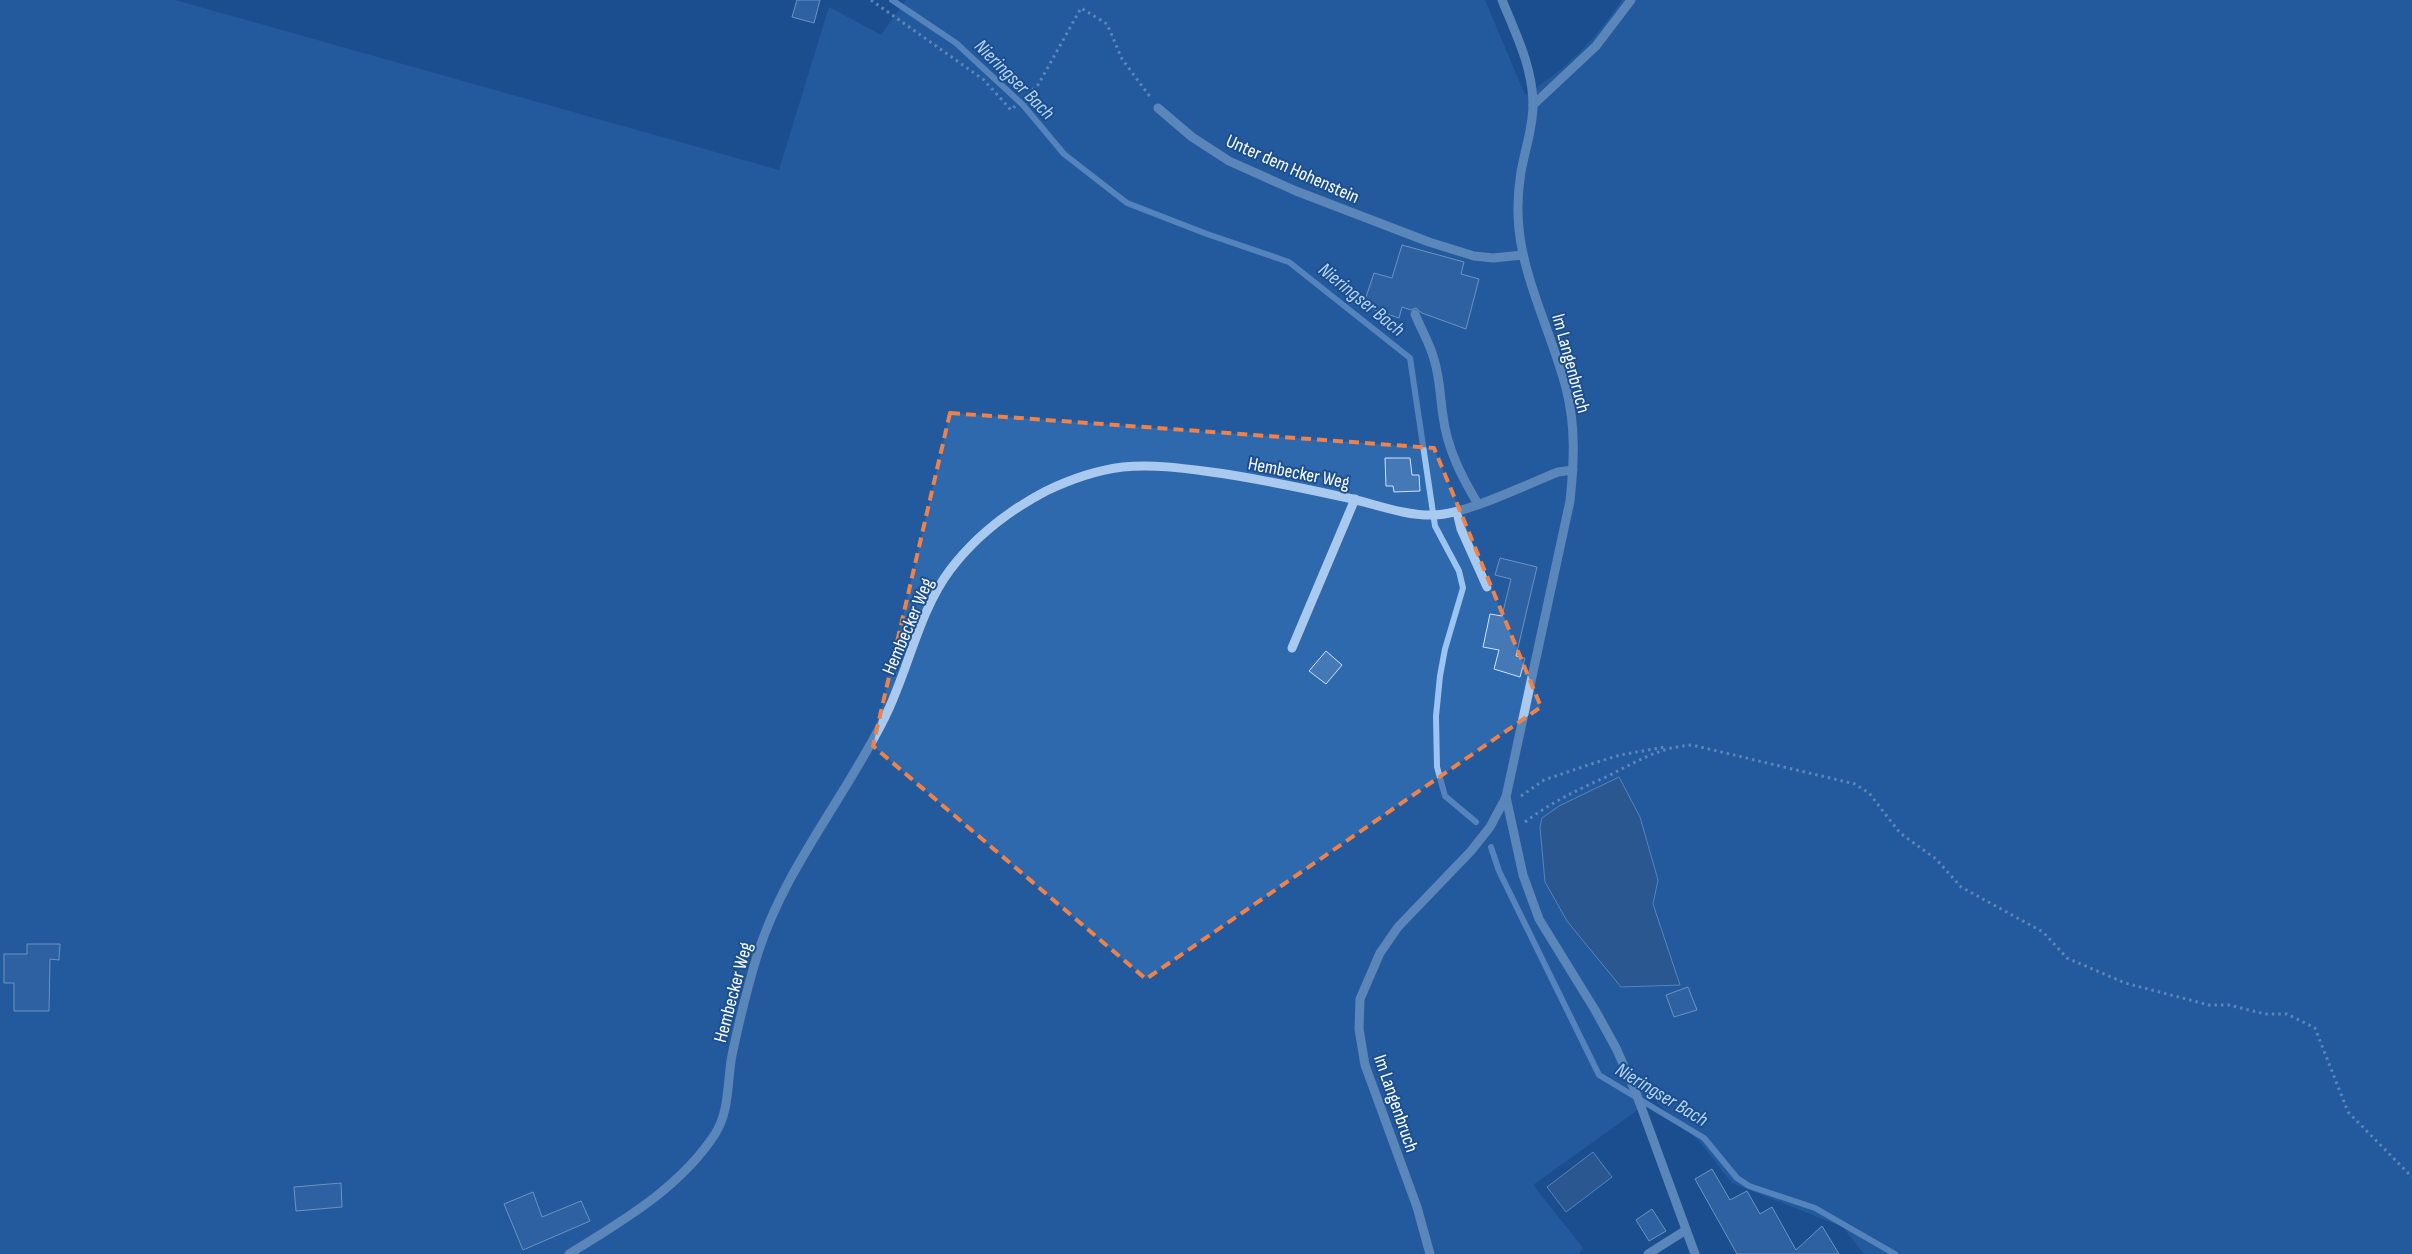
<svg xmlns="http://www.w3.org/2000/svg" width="2412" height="1254" font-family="'Sofia Sans Condensed',sans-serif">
	<rect width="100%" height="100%" fill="#1b4f8f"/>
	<!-- green -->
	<path fill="#2e69ad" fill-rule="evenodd" d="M 0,0 L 175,0 L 779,170 L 829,7 L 881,35 L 906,0 L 1485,0 L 1525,95 C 1568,68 1593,42 1622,0 L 2412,0 L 2412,1254 L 1864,1254 L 1843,1227 L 1732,1183 L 1700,1142 L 1653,1099 L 1533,1185 L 1583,1248 L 1579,1254 L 0,1254 ZM 1619,778 L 1658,880 L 1653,904 L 1542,818 L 1559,806 Z"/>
	<!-- water -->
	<g fill="#3c6290" stroke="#9cc4f0">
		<polygon points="1619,777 1640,817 1658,880 1653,904 1680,985 1621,987 1567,921 1545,882 1540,827 1542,818 1559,806"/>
		<polygon points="1593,1152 1612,1177 1566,1212 1547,1187"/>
	</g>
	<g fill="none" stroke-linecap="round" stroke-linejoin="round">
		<!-- stream -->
		<g stroke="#9cc4f0" stroke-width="6">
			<polyline points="892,0 956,43 1023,105 1064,154 1127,203 1207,234 1289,262 1410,358 1435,526 1459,571 1463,588 1445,649 1440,676 1436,716 1437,767 1445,796 1476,822"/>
			<polyline points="1491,847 1499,871 1599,1075 1704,1138 1737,1178 1749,1186 1815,1208 1895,1254"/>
		</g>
	</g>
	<!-- building -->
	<g fill="#4478b7" stroke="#cfe3fa">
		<polygon points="797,0 820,0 814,23 792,17"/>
		<polygon points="1402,245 1464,262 1461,274 1479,279 1466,329 1422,313 1416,308 1411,310 1402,307 1399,318 1363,306 1374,273 1392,278"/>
		<polygon points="1385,458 1410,458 1412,475 1419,475 1420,491 1394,492 1393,486 1386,486"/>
		<polygon points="1500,558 1537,567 1516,656 1525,658 1520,677 1494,669 1499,650 1483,647 1490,614 1502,616 1511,579 1495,575"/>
		<polygon points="1326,651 1342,665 1326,684 1309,671"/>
		<polygon points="27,944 60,944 59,960 50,959 49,1011 14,1011 14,983 4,983 4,954 27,954"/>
		<polygon points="1688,987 1697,1010 1674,1017 1666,995"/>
		<polygon points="1712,1169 1730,1200 1747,1191 1760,1214 1772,1207 1796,1250 1822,1226 1839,1254 1737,1254 1695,1179"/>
		<polygon points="341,1183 342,1207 296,1211 294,1187"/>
		<polygon points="533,1192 542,1217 581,1201 590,1221 523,1250 504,1204"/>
		<polygon points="1652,1209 1666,1231 1649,1241 1636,1220"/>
	</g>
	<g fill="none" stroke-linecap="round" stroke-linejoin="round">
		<!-- path -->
		<g stroke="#a9c9ee" stroke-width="3" stroke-dasharray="2.5 4" stroke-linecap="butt">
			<polyline points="871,0 984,80 1011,110 1038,85 1081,8 1107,24 1122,59 1151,98"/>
			<polyline points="1521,796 1544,780 1588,765 1620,755 1665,747"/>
			<path d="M 1525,822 C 1550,803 1577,790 1606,777 C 1634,763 1659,747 1692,745 L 1855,784 L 1869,793 L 1900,833 L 1936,859 L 1961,887 L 2043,932 L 2067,958 L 2125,983 L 2209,1005 L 2229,1005 L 2265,1014 L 2287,1014 L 2315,1028 L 2348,1112 L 2412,1177"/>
		</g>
		<!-- minor -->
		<g stroke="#a9c9ee" stroke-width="9">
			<polyline points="1533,105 1596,46 1631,0"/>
			<polyline points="1158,108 1192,137 1229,161 1296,191 1429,242 1474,256 1493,258 1523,255"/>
			<path d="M 1415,314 C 1421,329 1430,344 1434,359 C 1440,378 1440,397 1443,416 C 1447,448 1461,476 1478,504"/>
			<polyline points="1457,512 1461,529 1487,587"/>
			<polyline points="1292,648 1355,499"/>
			<polyline points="1506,797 1523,875 1539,919 1595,1010 1616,1048 1636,1093 1695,1254"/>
			<path d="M 569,1254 C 622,1221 680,1188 715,1134 C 730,1111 727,1081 732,1055 C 739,1022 747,989 757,956 C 784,869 845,798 885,717 C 908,671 919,611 950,570 C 975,537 1010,510 1046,491 C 1069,480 1098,470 1123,467 C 1152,464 1182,468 1211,472 C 1257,478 1302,488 1348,498 C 1375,504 1405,516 1434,515 C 1467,514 1525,485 1558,472 L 1573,470"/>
			<path d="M 1430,1254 L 1417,1207 L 1365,1065 L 1359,1029 L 1360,999 L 1380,953 L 1398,927 L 1471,851 L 1490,827 L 1506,797 L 1570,501 C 1574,463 1576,426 1566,388 C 1553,337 1524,281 1519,229 C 1517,210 1518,190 1521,172 C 1525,149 1533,128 1533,105 C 1533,68 1516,34 1502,0"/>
			<polyline points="1648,1254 1686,1230"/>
		</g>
	</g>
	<!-- marked area -->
	<path d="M0 0H2412V1254H0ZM 950,413 L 1434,448 L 1541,707 L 1146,979 L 873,746 Z" fill="#1b4f8f" fill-opacity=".55" fill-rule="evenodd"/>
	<path fill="none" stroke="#ee8249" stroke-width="4" stroke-dasharray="10 6" stroke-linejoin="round" d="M 950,413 L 1434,448 L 1541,707 L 1146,979 L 873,746 Z"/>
	<g text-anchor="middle" stroke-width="4" stroke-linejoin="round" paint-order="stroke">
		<!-- street labels -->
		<g font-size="19" fill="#fff" stroke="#1b4f8f">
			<text transform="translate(1293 168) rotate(24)" y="7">Unter dem Hohenstein</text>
			<text transform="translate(1572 363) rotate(75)" y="7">Im Langenbruch</text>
			<text transform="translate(1299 472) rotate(11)" y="7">Hembecker Weg</text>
			<text transform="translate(907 626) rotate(-67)" y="7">Hembecker Weg</text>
			<text transform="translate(732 992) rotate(-75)" y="7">Hembecker Weg</text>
			<text transform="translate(1397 1103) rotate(71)" y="7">Im Langenbruch</text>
		</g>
		<!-- water labels -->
		<g font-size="20" font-style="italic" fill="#b5d3f5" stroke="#1b4f8f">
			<text transform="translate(1015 79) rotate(45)" y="7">Nieringser Bach</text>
			<text transform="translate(1362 299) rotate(39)" y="7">Nieringser Bach</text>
			<text transform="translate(1662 1094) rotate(31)" y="7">Nieringser Bach</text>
		</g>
	</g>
</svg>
